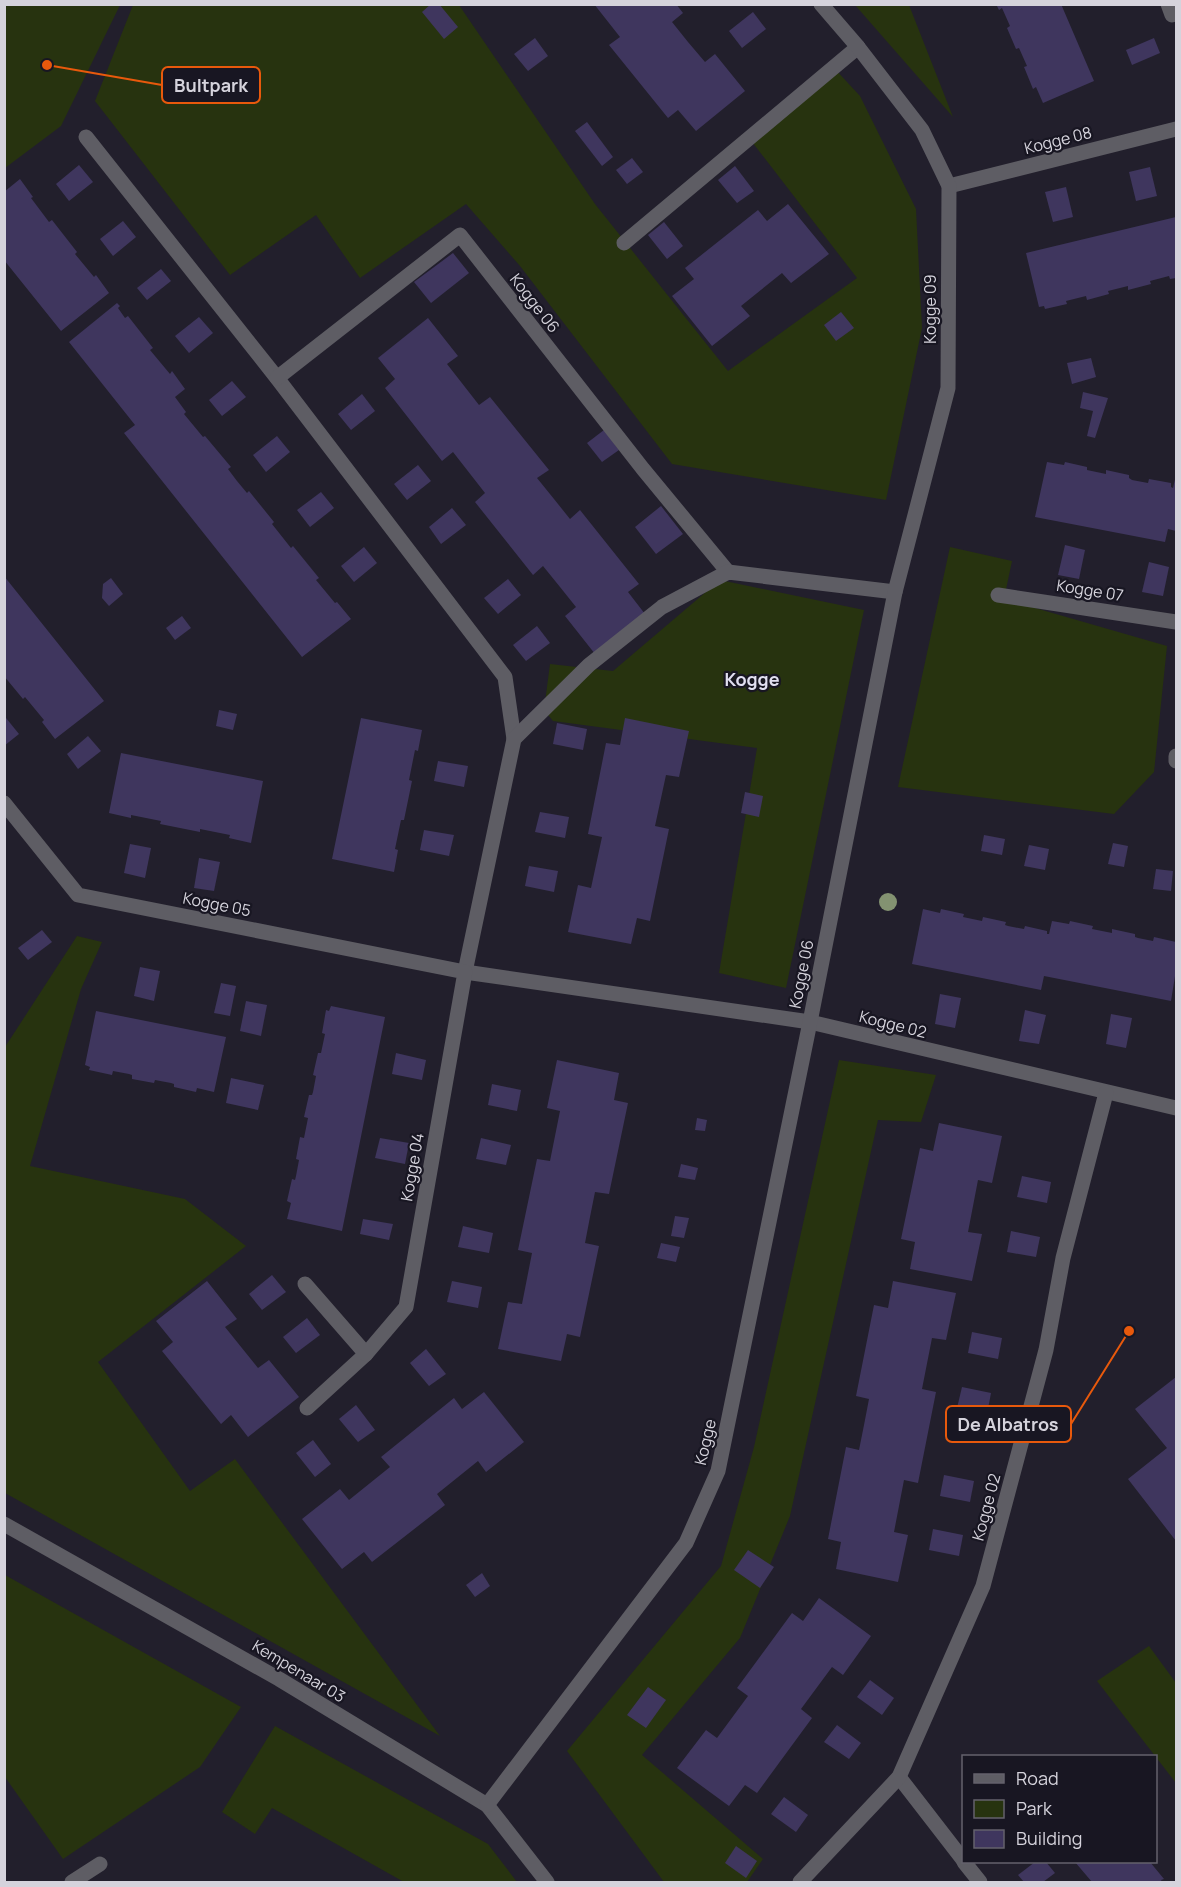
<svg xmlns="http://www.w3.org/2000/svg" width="1181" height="1887" font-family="Manrope,sans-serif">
	<rect width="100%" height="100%" fill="#221f2c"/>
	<!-- green -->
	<g fill="#27330f">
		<polygon points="4,5 120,5 61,126 5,168"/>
		<polygon points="133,5 459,5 595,204 728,371 857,278 749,138 835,69 860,96 916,209 922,328 886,500 672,464 520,266 466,204 360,278 316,215 230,275 95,101"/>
		<polygon points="855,5 909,5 953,117"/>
		<polygon points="950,547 1012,561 1004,599 1167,646 1154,772 1114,814 898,787"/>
		<polygon points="720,580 864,610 786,988 719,973 757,748 553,721 544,710 550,664 613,671"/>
		<polygon points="77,936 102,942 81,989 30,1166 185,1199 246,1246 98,1362 190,1491 235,1459 440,1736 5,1493 5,1047"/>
		<polygon points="839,1060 936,1075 921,1122 878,1120 790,1516 740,1638 642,1755 763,1859 747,1882 664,1882 567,1751 721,1566 754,1447"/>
		<polygon points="5,1575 241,1707 200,1767 63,1859 5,1777"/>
		<polygon points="1149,1646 1176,1683 1176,1783 1097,1681"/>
		<polygon points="275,1726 488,1844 517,1882 404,1882 272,1808 255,1834 222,1812"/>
	</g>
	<!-- building -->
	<g fill="#3f365e">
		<polygon points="431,4 439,4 458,27 444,39 422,12"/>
		<polygon points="594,4 676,4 683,13 672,22 688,42 705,62 715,54 745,91 696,131 678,110 668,118 609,45 620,37"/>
		<polygon points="996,4 1061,4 1094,81 1043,103 1036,87 1033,89 1024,67 1027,66 1019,48 1016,49 1007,28 1010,26 1002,8 999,10"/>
		<polygon points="753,12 766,29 742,48 729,31"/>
		<polygon points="535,38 548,56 528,71 514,54"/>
		<polygon points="1154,38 1160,53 1132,65 1126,50"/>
		<polygon points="587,122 613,157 602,166 575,131"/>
		<polygon points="632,158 643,172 627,184 616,170"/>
		<polygon points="79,165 93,182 69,201 56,184"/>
		<polygon points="735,166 754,191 737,203 718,180"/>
		<polygon points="1150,167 1157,196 1136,201 1129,172"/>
		<polygon points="20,179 33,197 31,198 49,222 52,220 77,252 75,254 94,277 96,275 109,293 61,331 4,260 4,192"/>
		<polygon points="1066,187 1073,217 1053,222 1045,192"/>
		<polygon points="788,204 829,254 791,283 782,273 741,306 750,316 712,346 672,296 694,279 685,268 758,210 767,221"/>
		<polygon points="1176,217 1176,278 1170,279 1169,276 1150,281 1151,284 1128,290 1128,286 1108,291 1109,294 1087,300 1086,296 1066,301 1067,304 1045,309 1044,306 1039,307 1026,253"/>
		<polygon points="123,221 136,237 113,256 100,239"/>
		<polygon points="664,222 683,246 667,259 648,235"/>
		<polygon points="453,253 469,273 431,303 414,282"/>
		<polygon points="161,269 171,281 147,300 137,288"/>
		<polygon points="117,303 120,306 118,308 125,318 128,316 153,348 150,350 170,374 172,371 185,389 175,397 186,412 184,414 203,437 205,436 231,467 228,469 237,481 247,493 249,491 274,522 272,524 291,548 293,546 319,578 316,580 335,603 337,602 351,619 302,657 124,433 135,425 69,342"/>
		<polygon points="841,312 854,328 836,341 824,325"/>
		<polygon points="199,317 213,333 189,353 175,336"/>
		<polygon points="428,318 458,356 447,364 479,405 490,397 549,470 537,478 554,499 570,519 580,510 639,584 628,592 645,614 595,654 565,616 576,607 560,587 543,566 533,575 475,502 485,493 453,452 442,461 385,388 395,379 378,358"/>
		<polygon points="1091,358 1096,377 1072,384 1067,363"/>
		<polygon points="232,381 246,397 222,416 209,400"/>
		<polygon points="1083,392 1108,398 1095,438 1087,436 1093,411 1080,408"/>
		<polygon points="362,394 375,411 351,430 338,414"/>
		<polygon points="604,430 619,450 602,462 587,443"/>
		<polygon points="277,436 290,452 266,472 253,455"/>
		<polygon points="1047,462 1064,465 1065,462 1087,467 1087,470 1106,474 1106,470 1129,475 1129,478 1132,480 1148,483 1149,479 1171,483 1171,487 1173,488 1176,475 1176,531 1168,529 1165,542 1035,517"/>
		<polygon points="418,465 431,481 407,500 394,484"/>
		<polygon points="321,492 334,508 310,527 297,510"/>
		<polygon points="661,506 683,534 656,554 635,527"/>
		<polygon points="452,508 466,525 441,544 429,527"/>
		<polygon points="1065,545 1085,550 1079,579 1058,575"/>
		<polygon points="364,547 377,563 354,582 341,566"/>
		<polygon points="1149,562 1169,567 1163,596 1142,592"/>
		<polygon points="4,576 104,701 55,739 42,722 44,720 25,697 23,699 4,676"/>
		<polygon points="111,578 123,594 109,606 102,598 103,584"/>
		<polygon points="508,579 521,595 498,614 484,598"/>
		<polygon points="182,616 191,628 175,640 166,628"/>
		<polygon points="537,626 550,643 526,661 513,645"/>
		<polygon points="219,710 237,714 233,730 216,726"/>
		<polygon points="6,718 19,734 4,746 4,719"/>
		<polygon points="361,718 422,730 418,751 415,750 409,780 412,781 404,820 401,820 395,849 398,850 394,872 332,859"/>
		<polygon points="625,718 689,731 679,777 666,775 655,826 669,829 650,921 637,918 631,944 568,932 578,885 591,888 602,837 588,834 606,743 620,745"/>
		<polygon points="557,723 587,729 583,750 553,744"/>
		<polygon points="88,736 101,751 78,769 67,754"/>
		<polygon points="121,753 263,781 251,843 229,838 230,835 200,829 200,832 160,824 161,821 131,815 131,818 109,813"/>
		<polygon points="438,761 468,766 464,787 434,781"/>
		<polygon points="745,792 763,796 759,817 741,813"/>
		<polygon points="540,812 569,817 565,838 535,832"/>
		<polygon points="424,830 454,835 449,856 420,850"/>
		<polygon points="984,835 1005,839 1002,855 981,851"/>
		<polygon points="1113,843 1128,846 1124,867 1108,864"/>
		<polygon points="130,844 151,848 145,878 124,873"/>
		<polygon points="1029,845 1049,849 1045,870 1024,866"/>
		<polygon points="199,858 220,862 214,891 194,888"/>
		<polygon points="529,866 558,871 554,892 525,886"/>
		<polygon points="1156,869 1173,871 1171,891 1153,889"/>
		<polygon points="923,909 940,913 941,909 964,914 963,917 982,921 983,917 1006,922 1005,925 1008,926 1024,929 1025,926 1047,931 1047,934 1049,934 1052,921 1069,924 1070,921 1093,926 1092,929 1112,933 1112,929 1135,934 1135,937 1138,938 1153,941 1154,937 1176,942 1176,970 1171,1001 1044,976 1041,990 912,964"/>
		<polygon points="42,930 52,942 28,960 18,948"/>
		<polygon points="140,967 160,971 154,1001 134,996"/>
		<polygon points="221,983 236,986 230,1016 214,1013"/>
		<polygon points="940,994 961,998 955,1028 935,1024"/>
		<polygon points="246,1001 267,1005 261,1036 240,1031"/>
		<polygon points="331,1006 385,1017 342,1231 287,1219 291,1203 287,1201 292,1179 295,1180 296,1176 299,1160 296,1159 300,1137 304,1138 308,1118 304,1117 309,1095 312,1095 313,1092 316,1076 313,1075 318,1053 321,1053 325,1034 322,1033 326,1010 329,1011"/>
		<polygon points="1025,1010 1046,1015 1039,1044 1019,1041"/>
		<polygon points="96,1011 226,1037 214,1092 197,1088 196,1092 174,1087 174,1084 171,1083 155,1080 154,1083 132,1079 132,1075 129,1074 113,1071 112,1075 89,1070 90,1067 85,1065"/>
		<polygon points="1111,1014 1132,1018 1126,1048 1106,1044"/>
		<polygon points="396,1053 426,1060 422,1080 392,1074"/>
		<polygon points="557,1060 619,1073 614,1100 628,1103 609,1194 595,1192 590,1217 585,1243 599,1246 580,1337 567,1334 561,1361 498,1349 508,1302 522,1304 532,1253 518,1250 537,1159 550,1161 560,1111 547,1108"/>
		<polygon points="231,1078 264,1085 258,1110 226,1103"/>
		<polygon points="492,1084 521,1090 517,1111 488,1105"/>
		<polygon points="697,1118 707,1120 705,1131 695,1130"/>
		<polygon points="939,1123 1002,1136 992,1183 978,1180 968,1232 982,1234 972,1281 910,1269 915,1242 901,1239 920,1148 933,1151"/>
		<polygon points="380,1138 409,1143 405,1164 375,1158"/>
		<polygon points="481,1138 511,1145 506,1165 476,1159"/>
		<polygon points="681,1164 698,1168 695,1180 678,1177"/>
		<polygon points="1022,1176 1051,1182 1047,1203 1017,1197"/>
		<polygon points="675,1216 689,1218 684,1238 671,1236"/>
		<polygon points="363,1219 393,1224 389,1240 360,1234"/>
		<polygon points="463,1226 493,1233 489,1253 458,1247"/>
		<polygon points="1011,1231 1040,1237 1036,1257 1007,1252"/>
		<polygon points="661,1243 680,1247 676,1262 657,1258"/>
		<polygon points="272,1275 286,1292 262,1310 249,1294"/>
		<polygon points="207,1281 237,1319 225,1327 258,1368 269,1360 299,1397 248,1437 231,1415 221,1424 162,1351 173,1342 156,1321"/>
		<polygon points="452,1281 482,1287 478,1308 447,1302"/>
		<polygon points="893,1281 956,1293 946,1340 932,1338 922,1389 936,1392 918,1483 904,1480 894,1532 908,1535 898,1582 836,1569 841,1542 828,1539 846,1447 859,1450 864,1425 869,1399 856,1396 874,1305 888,1308"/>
		<polygon points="307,1318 320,1335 296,1353 283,1337"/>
		<polygon points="972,1332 1002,1338 998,1359 968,1353"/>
		<polygon points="426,1349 446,1374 429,1386 410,1363"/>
		<polygon points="1176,1377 1176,1541 1128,1479 1167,1448 1135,1409"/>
		<polygon points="962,1387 991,1393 987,1414 957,1408"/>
		<polygon points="484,1392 524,1442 486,1472 478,1461 437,1494 445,1505 372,1562 364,1552 342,1569 302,1519 340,1489 349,1500 390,1467 381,1457 454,1398 462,1409"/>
		<polygon points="356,1405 375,1430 358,1442 339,1419"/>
		<polygon points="313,1440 331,1464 315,1477 296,1453"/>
		<polygon points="944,1475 974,1481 970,1502 940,1496"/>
		<polygon points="933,1529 963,1535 959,1556 929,1550"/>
		<polygon points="748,1550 774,1567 760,1588 734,1570"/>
		<polygon points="482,1573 490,1586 475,1597 466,1585"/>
		<polygon points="819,1598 871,1636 843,1675 832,1667 801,1709 812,1718 757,1793 745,1785 729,1806 677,1768 706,1730 717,1738 748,1696 737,1688 792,1613 803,1621"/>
		<polygon points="870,1680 894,1698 882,1715 857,1697"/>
		<polygon points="648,1687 666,1700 646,1728 627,1715"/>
		<polygon points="837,1725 861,1743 849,1759 824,1742"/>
		<polygon points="784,1797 808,1815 796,1832 771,1814"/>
		<polygon points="736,1846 757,1861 746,1878 725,1863"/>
		<polygon points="1035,1862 1046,1862 1055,1873 1043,1882 1024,1882 1018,1875"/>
		<polygon points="1075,1862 1150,1862 1164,1879 1161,1880 1162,1882 1092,1882"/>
	</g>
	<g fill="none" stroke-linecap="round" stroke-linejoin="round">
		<!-- minor -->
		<g stroke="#5e5d64" stroke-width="15">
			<polyline points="1168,4 1172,15 1176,12"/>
			<polyline points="86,137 277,378 505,677 514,739"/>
			<polyline points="949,186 1176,129"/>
			<polyline points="624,243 858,47"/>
			<polyline points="277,378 460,235 643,469 728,572"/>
			<polyline points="895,592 728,572 662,607 589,665 514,739 465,972 810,1022 1176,1108"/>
			<polyline points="998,595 1176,622"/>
			<polyline points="1176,756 1176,761"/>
			<polyline points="4,803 78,895 465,972 406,1307 366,1354 307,1408"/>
			<polyline points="305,1284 366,1354"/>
			<polyline points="4,1524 279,1679 487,1805 547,1882"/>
			<polyline points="899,1777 964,1861"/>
			<polyline points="487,1805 686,1543 718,1471 810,1022 895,592 948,388 949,186 922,130 858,47 821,4"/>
			<polyline points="964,1862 980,1882"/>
			<polyline points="72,1882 100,1864"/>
			<polyline points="800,1882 899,1777 983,1586 1046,1350 1063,1258 1106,1093"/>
		</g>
	</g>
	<!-- trees -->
	<circle fill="#839271" cx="888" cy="902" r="9"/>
	<g text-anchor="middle" stroke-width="4.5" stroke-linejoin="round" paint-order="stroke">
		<!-- street labels -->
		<g font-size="16" fill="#d5d3dc" stroke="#181622">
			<text transform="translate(1058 140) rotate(-14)" y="6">Kogge 08</text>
			<text transform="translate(535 303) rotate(52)" y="6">Kogge 06</text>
			<text transform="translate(930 309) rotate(-90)" y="6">Kogge 09</text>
			<text transform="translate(1090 590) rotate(9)" y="6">Kogge 07</text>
			<text transform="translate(217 904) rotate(11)" y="6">Kogge 05</text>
			<text transform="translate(801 974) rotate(-79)" y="6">Kogge 06</text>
			<text transform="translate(893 1024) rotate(14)" y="6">Kogge 02</text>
			<text transform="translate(412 1167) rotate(-80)" y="6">Kogge 04</text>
			<text transform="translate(705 1442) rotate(-77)" y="6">Kogge</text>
			<text transform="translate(986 1507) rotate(-75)" y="6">Kogge 02</text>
			<text transform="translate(299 1671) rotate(31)" y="6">Kempenaar 03</text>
		</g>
		<!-- neighbourhood labels -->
		<g font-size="18" font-weight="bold" fill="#e1dff0" stroke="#181622">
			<text x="752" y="686">Kogge</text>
		</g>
	</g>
	<!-- callouts -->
	<path fill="none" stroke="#e8590c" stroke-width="2" d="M47 65L162 85M1129 1331L1071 1424"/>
	<g fill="#e8590c" stroke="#181622" stroke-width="2">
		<circle cx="47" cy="65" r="6"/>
		<circle cx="1129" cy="1331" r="6"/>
	</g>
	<g fill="#181622" stroke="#e8590c" stroke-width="2">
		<rect x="162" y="67" width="98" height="36" rx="6"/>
		<rect x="946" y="1406" width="125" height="36" rx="6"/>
	</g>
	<g font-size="18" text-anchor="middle" font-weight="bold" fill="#d5d3dc">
		<text x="211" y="92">Bultpark</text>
		<text x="1008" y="1431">De Albatros</text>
	</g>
	<!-- border -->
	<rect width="1181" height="1887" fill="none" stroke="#d5d3dc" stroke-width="12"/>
	<!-- legend -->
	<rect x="962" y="1755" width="195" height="108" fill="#181622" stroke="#64626c" stroke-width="1.5"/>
	<rect x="974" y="1774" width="30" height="9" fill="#5e5d64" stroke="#64626c" stroke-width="1.5"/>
	<text x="1016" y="1785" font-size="18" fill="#d5d3dc">Road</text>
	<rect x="974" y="1800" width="30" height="18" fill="#27330f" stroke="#64626c" stroke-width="1.5"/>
	<text x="1016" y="1815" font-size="18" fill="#d5d3dc">Park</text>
	<rect x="974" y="1830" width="30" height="18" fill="#3f365e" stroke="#64626c" stroke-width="1.5"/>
	<text x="1016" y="1845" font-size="18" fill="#d5d3dc">Building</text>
</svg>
